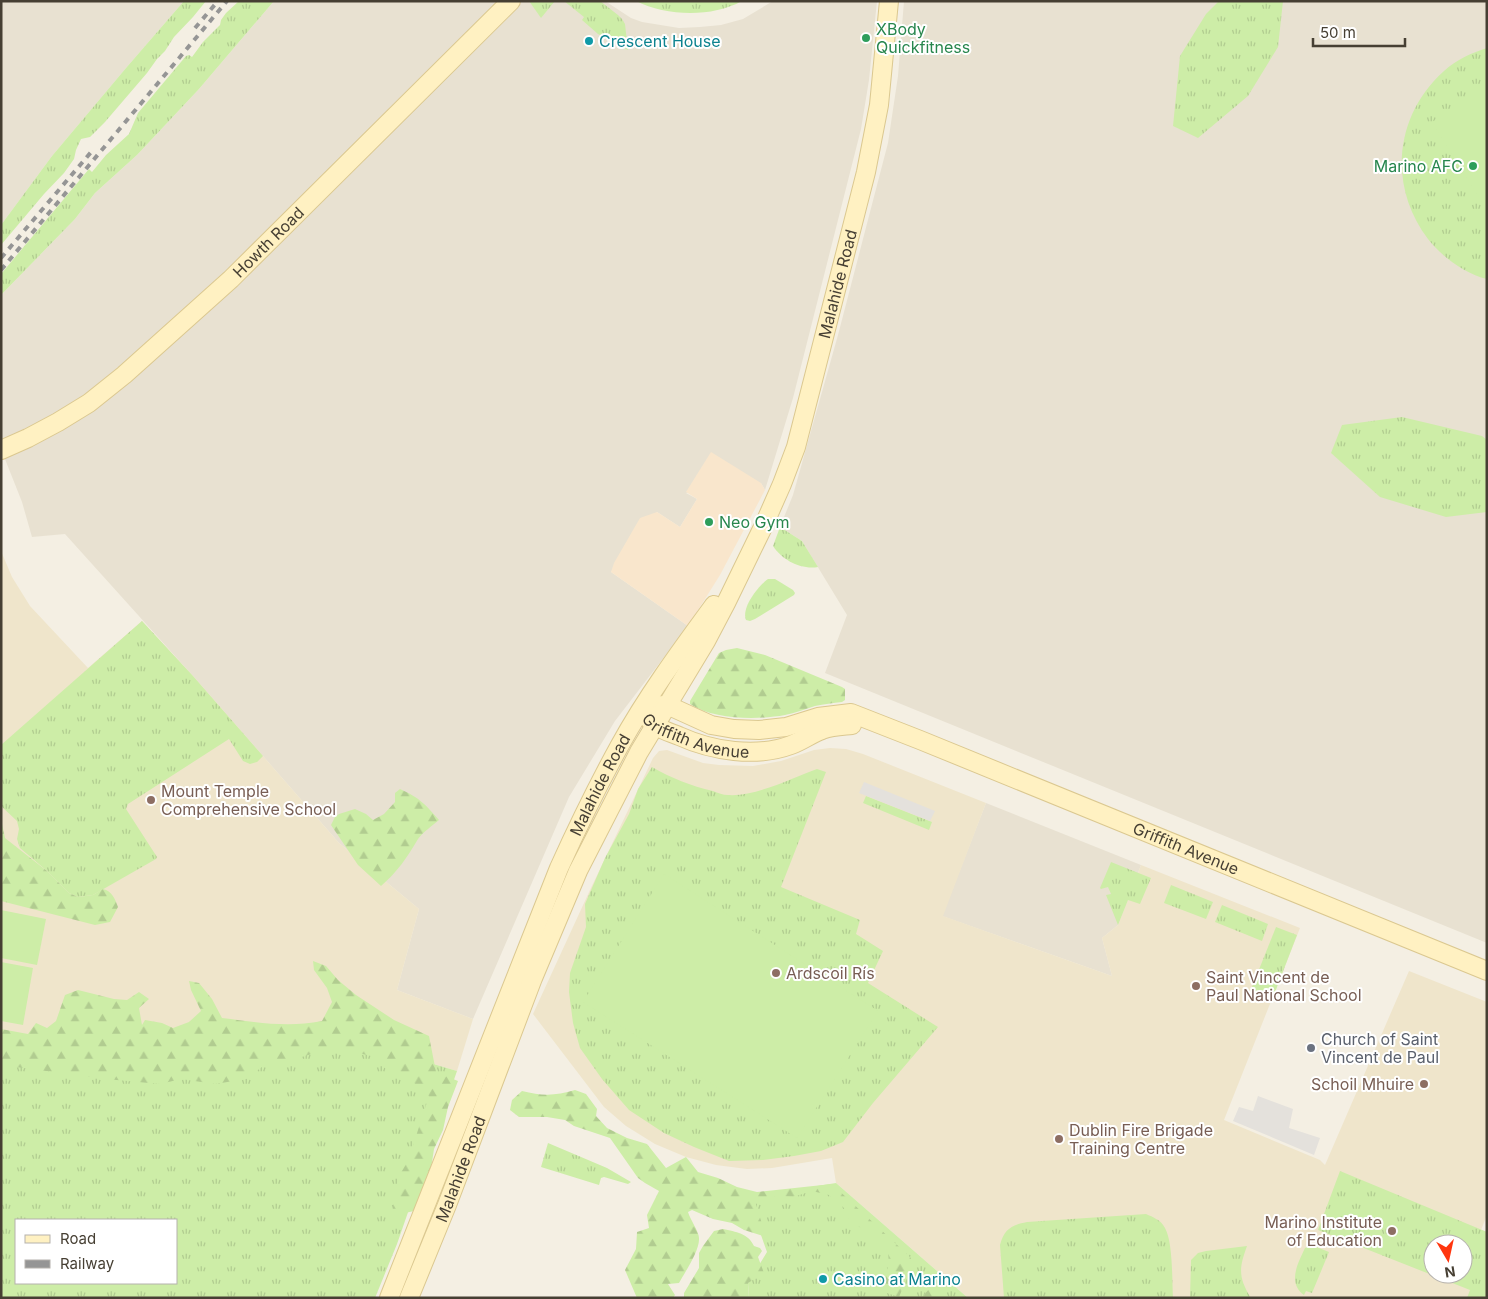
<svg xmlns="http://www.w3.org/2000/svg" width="1488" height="1299" font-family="Inter,sans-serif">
	<defs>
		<pattern id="grass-tufts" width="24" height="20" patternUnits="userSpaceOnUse" patternTransform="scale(1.25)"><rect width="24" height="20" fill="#cdeda7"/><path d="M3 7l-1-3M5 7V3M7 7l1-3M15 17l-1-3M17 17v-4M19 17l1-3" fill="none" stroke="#b1cc90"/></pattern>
		<pattern id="forest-firs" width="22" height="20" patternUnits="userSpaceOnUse" patternTransform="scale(1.25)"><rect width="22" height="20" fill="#cdeda7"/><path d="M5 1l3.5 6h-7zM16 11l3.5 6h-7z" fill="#b1cc90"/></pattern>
	</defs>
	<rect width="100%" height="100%" fill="#f4efe3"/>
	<!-- residential -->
	<g fill="#e8e1d1">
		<polygon points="1,1 184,1 126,68 52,156 1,225"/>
		<polygon points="274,1 605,1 631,18 642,22 679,28 700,27 721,25 743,19 773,1 877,1 869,80 861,129 793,398 765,490 761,483 686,493 697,499 680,527 657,512 611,572 688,626 615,721 569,797 473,1019 397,990 419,909 339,843 193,676 65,534 32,537 22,502 1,449 1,295 75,219 95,193 137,155 199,89"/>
		<polygon points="904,1 1487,1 1487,943 825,673 847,615 802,541 780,527 793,495 838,335 888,143 898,76"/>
		<polygon points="986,803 1141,865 1118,925 1102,938 1112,976 942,916"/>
	</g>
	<!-- commercial -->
	<polygon fill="#f9e6cc" points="711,452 761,483 765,490 720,575 688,626 611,572 614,563 640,518 657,512 680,527 697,499 686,492"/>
	<!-- education -->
	<g fill="#efe5cb" fill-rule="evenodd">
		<polygon points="1,551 12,577 30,606 88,668 142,621 193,676 339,843 419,909 397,990 473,1019 457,1071 430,1063 1,1042"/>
		<path d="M 830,748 L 846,749 L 863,754 L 986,803 L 943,916 L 1112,976 L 1102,938 L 1118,925 L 1141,865 L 1300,928 L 1224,1120 L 1320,1160 L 1325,1165 L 1409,971 L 1487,1002 L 1487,1215 L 1481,1230 L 1487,1232 L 1487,1298 L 968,1298 L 836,1183 L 832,1158 L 772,1168 L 747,1169 L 716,1165 L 686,1157 L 655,1144 L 626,1126 L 604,1107 L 533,1014 L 590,890 L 653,758 L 659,751 L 667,750 L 703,763 L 719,765 L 753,766 L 781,761 L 814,750 ZM 1433,1244 L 1463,1244 L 1463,1274 L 1433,1274 Z"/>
	</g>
	<!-- grass -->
	<g fill="url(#grass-tufts)" fill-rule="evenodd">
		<polygon points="184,1 206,1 193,17 174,37 165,51 157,59 147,73 105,122 90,137 81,139 76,150 74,159 64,173 44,194 1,245 1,225 52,156 126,68"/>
		<polygon points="239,1 274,1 199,89 137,155 95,193 75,219 1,295 1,274 89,169 92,172 106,155 129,134 138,113 186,56 189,55 192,57 203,42 220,25 221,20 226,13"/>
		<polygon points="529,1 555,1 541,18"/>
		<polygon points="564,1 600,1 618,15 622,19 625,24 628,50 598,34 582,20 584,17"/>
		<path d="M 636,1 L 742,1 C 711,18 666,16 636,1 Z"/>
		<polygon points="1219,1 1283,1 1278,47 1248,96 1198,138 1173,126 1180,56 1206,14"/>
		<path d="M 1487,48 L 1487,279 C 1465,274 1441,256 1428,239 C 1388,186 1394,116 1444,71 C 1456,60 1471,53 1487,48 Z"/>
		<polygon points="1402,417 1482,436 1487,440 1487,512 1446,517 1380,497 1331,453 1342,425"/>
		<path d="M 780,527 L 802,541 L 818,567 C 801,570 782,560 773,546 Z"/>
		<path d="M 768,579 L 775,579 L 793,590 L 795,593 L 794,595 L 755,619 L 750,621 L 746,620 C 741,608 758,586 768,579 Z"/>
		<polygon points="142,621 193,676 263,756 257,762 250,764 243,761 229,739 128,804 126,809 157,857 156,859 93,895 78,897 69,893 47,871 20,848 17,839 19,829 17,821 1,806 1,745"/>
		<path d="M 652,767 C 671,778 691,786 713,791 C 718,793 723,795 728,795 C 755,797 792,778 817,769 L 826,772 L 781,887 L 860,920 L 856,934 L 883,951 L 868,983 L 938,1027 L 873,1103 L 843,1142 L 821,1151 L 794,1156 L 763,1160 L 729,1161 L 694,1147 L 664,1133 L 629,1110 L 602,1079 L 580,1048 L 573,1023 L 569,992 L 570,973 L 586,927 L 585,904 L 605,858 L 629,814 L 638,789 Z"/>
		<polygon points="866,796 932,822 929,830 863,803"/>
		<polygon points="1111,862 1151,878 1140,904 1128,900 1118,925 1106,895 1111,894 1108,887 1101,889 1100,888"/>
		<polygon points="1171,885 1213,902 1206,919 1164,903"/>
		<polygon points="1222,905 1268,924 1262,941 1215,922"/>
		<polygon points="1276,927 1297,935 1272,1000 1250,992"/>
		<path d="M 1,1042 L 334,1045 L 430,1063 L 457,1071 L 397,1244 L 375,1298 L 1,1298 ZM 16,1220 L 176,1220 L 176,1283 L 16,1283 Z"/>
		<polygon points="548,1143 607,1168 631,1182 628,1184 604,1177 601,1178 599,1185 541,1167"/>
		<path d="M 1340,1171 L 1487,1232 L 1487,1298 L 1467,1298 L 1470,1290 L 1318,1230 ZM 1433,1244 L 1463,1244 L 1463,1274 L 1433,1274 Z"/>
		<polygon points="836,1183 968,1298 749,1298 748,1283 767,1252 746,1193 792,1190"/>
		<path d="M 1146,1214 C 1153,1217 1161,1220 1165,1228 C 1173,1242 1172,1280 1173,1298 L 1004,1298 L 1000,1245 C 1004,1229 1012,1225 1027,1222 Z"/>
		<path d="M 1311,1245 L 1314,1246 L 1329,1252 L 1312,1293 L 1306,1291 L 1304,1295 C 1287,1283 1298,1263 1305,1248 Z"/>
		<path d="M 1247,1246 C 1239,1268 1238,1277 1251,1298 L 1190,1298 L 1191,1260 L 1198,1253 L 1206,1251 Z"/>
	</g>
	<!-- forest -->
	<g fill="url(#forest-firs)">
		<path d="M 737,648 L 765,655 L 842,687 L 845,689 L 845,700 L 842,702 C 833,703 824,704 815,706 C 805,709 795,713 785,715 C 758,720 714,720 690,704 L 690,701 L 719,653 L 726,650 Z"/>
		<path d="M 400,789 C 420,798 425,804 439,820 C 432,826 423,832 418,839 C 406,859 398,871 381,886 L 358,865 L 331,825 L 335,817 L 339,814 L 355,809 L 366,814 L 373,820 L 384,814 L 395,802 L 395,793 Z"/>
		<path d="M 1,819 L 5,838 L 47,871 L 69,893 L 78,897 L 93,895 L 103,889 C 112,891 115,899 118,907 L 110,922 L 95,925 L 1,901 Z"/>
		<path d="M 313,961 L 326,966 L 338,980 L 356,995 L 394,1020 L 429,1036 L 436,1072 L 458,1081 L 448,1107 L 443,1130 L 434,1149 L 431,1169 L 414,1211 L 392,1216 L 394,1198 L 399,1176 L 408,1161 L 429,1096 L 414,1083 L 394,1076 L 371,1056 L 334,1047 L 292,1060 L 271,1060 L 246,1079 L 215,1084 L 181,1079 L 160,1084 L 106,1079 L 1,1065 L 1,1029 L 28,1034 L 36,1023 L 47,1028 L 56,1021 L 65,995 L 78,990 L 114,999 L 127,1000 L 139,992 L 149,999 L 139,1008 L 142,1025 L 145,1020 L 162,1023 L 173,1028 L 189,1022 L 201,1011 L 191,990 L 189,981 L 199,983 L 212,999 L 222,1018 C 257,1022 286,1028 322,1021 L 332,1002 L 327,988 L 314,970 Z"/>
		<path d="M 575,1090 L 586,1094 L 597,1109 L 596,1116 L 607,1128 L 627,1138 L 647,1144 L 666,1168 L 686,1157 L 698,1172 L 718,1178 L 737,1187 L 757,1192 L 832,1184 L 911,1258 L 911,1269 L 899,1297 L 887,1293 L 884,1279 L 889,1264 L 888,1252 L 879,1242 L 849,1219 L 844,1208 L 829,1195 L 812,1191 L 793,1197 L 778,1196 L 755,1201 L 766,1237 L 744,1230 L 732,1223 L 713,1219 L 692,1210 L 688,1212 C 690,1219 699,1232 699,1238 C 700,1250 685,1272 679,1283 L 668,1284 L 675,1295 L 673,1298 L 637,1298 L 625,1270 L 636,1249 L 637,1232 L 649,1228 L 647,1215 L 659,1191 L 645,1183 L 638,1178 L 610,1138 L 574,1126 L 565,1120 L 547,1117 L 519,1117 L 510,1110 L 512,1100 L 522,1091 C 542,1096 555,1096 575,1090 Z"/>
		<path d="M 723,1229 C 736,1232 748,1233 754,1246 L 760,1248 L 762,1251 L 758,1257 L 764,1273 L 748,1283 L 749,1298 L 684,1298 L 684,1293 L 699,1268 L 699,1253 L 703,1246 L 714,1231 Z"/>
		<polygon points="931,1287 951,1298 921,1298"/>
	</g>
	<!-- pitch -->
	<g fill="#cdeda7">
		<polygon points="1487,89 1487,210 1432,122"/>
		<polygon points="664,874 878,1011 797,1138 583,1002"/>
		<polygon points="1,910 46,919 37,965 1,958"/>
		<polygon points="1,962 33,968 23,1025 1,1021"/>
	</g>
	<!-- parking -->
	<g fill="#e4e1dc">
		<polygon points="864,782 935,811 930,821 859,793"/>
		<polygon points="1258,1096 1293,1109 1289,1128 1320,1138 1314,1155 1233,1121 1239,1107 1253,1111"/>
	</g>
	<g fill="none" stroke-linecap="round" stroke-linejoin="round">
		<!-- secondary casing -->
		<g stroke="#dbc890" stroke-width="20">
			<g id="secondary">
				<path id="s1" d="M 1,450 L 28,438 L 58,422 L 89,403 L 124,375 L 231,279 L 511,1"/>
				<path id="s2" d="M 644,706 L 667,705 L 711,725 L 734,729 L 759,730 L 786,727 L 818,717 L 851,713 L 920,740 L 1487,971"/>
				<path id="s3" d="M 647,716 C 653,728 667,731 679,736 C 712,751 756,758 791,745 C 802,741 811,734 822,730 C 832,726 842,726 852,725"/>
				<path id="s4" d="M 389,1298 L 559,868 C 578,826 598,785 620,745 C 647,696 681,650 714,605"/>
				<path id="s5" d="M 409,1298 L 447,1205 L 533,978 L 578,871 L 639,752 L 706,641 L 726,603 L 763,527 L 782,484 L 796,447 L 866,172 L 879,105 L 889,1"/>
			</g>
		</g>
		<!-- secondary -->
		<use href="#secondary" stroke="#fff1c2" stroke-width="18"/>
		<!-- rail -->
		<g stroke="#959595" stroke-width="4" stroke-dasharray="6 6" stroke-linecap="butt">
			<polyline points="195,28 218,1"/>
			<polyline points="1,258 92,151"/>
			<polyline points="1,270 227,1"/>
		</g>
	</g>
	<!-- markers -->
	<g fill="#2e9e5b" stroke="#fff" stroke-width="2">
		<circle cx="866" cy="38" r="5"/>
		<circle cx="1473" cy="166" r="5"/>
		<circle cx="709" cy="522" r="5"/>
	</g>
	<g fill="#0f9aa8" stroke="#fff" stroke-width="2">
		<circle cx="589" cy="41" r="5"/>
		<circle cx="823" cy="1279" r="5"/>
	</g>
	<g fill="#8d6e63" stroke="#fff" stroke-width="2">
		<circle cx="151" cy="800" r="5"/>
		<circle cx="776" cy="973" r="5"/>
		<circle cx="1196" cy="986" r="5"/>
		<circle cx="1424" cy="1084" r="5"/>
		<circle cx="1059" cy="1139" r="5"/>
		<circle cx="1392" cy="1231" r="5"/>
	</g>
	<circle fill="#6b7280" stroke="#fff" stroke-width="2" cx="1311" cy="1048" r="5"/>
	<g text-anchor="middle" stroke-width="4" stroke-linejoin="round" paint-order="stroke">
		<!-- leisure labels -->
		<g font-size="16" fill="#27864d" stroke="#fff" text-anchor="start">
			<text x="876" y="35">XBody<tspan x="876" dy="18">Quickfitness</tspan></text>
			<text x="1463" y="172" text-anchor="end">Marino AFC</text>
			<text x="719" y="528">Neo Gym</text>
		</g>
		<!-- culture labels -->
		<g font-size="16" fill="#0d838f" stroke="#fff" text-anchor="start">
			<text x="599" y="47">Crescent House</text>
			<text x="833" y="1285">Casino at Marino</text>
		</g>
		<!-- street labels -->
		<g font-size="16" fill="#463f33" stroke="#fff">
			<text dy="6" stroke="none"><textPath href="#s1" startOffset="341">Howth Road</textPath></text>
			<text dy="6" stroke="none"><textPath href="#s5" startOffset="1105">Malahide Road</textPath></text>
			<text dy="6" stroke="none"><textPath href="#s3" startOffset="55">Griffith Avenue</textPath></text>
			<text dy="6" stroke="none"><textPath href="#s4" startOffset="555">Malahide Road</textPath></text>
			<text dy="6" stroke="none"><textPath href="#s2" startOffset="575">Griffith Avenue</textPath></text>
			<text dy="6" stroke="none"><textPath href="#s5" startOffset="139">Malahide Road</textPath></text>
		</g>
		<!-- education labels -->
		<g font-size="16" fill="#785e54" stroke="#fff" text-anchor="start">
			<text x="161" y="797">Mount Temple<tspan x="161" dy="18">Comprehensive School</tspan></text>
			<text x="786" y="979">Ardscoil Rís</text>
			<text x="1206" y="983">Saint Vincent de<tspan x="1206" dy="18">Paul National School</tspan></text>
			<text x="1414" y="1090" text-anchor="end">Schoil Mhuire</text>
			<text x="1069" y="1136">Dublin Fire Brigade<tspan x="1069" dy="18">Training Centre</tspan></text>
			<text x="1382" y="1228" text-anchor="end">Marino Institute<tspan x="1382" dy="18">of Education</tspan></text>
		</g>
		<!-- worship labels -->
		<g font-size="16" fill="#5b616d" stroke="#fff" text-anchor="start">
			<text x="1321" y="1045">Church of Saint<tspan x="1321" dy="18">Vincent de Paul</tspan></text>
		</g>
	</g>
	<!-- border -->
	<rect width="1488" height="1299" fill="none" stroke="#463f33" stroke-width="5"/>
	<!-- legend -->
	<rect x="15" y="1219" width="162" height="65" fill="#ffffff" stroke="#b5b2ad"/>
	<rect x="25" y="1235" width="25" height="8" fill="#fff1c2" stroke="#b5b2ad"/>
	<text x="60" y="1244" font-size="15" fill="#463f33">Road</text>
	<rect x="25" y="1260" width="25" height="8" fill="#959595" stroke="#b5b2ad"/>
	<text x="60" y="1269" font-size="15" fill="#463f33">Railway</text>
	<!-- north arrow -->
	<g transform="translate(1448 1259) rotate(171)"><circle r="24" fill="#ffffff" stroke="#b5b2ad"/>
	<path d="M0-4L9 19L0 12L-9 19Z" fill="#ff360f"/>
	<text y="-8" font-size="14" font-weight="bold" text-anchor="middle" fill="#463f33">N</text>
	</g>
	<!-- scale -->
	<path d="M1313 38v8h92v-8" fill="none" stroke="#463f33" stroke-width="2.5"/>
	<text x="1320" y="38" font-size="15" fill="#463f33" stroke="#ffffff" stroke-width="4" paint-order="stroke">50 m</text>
</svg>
